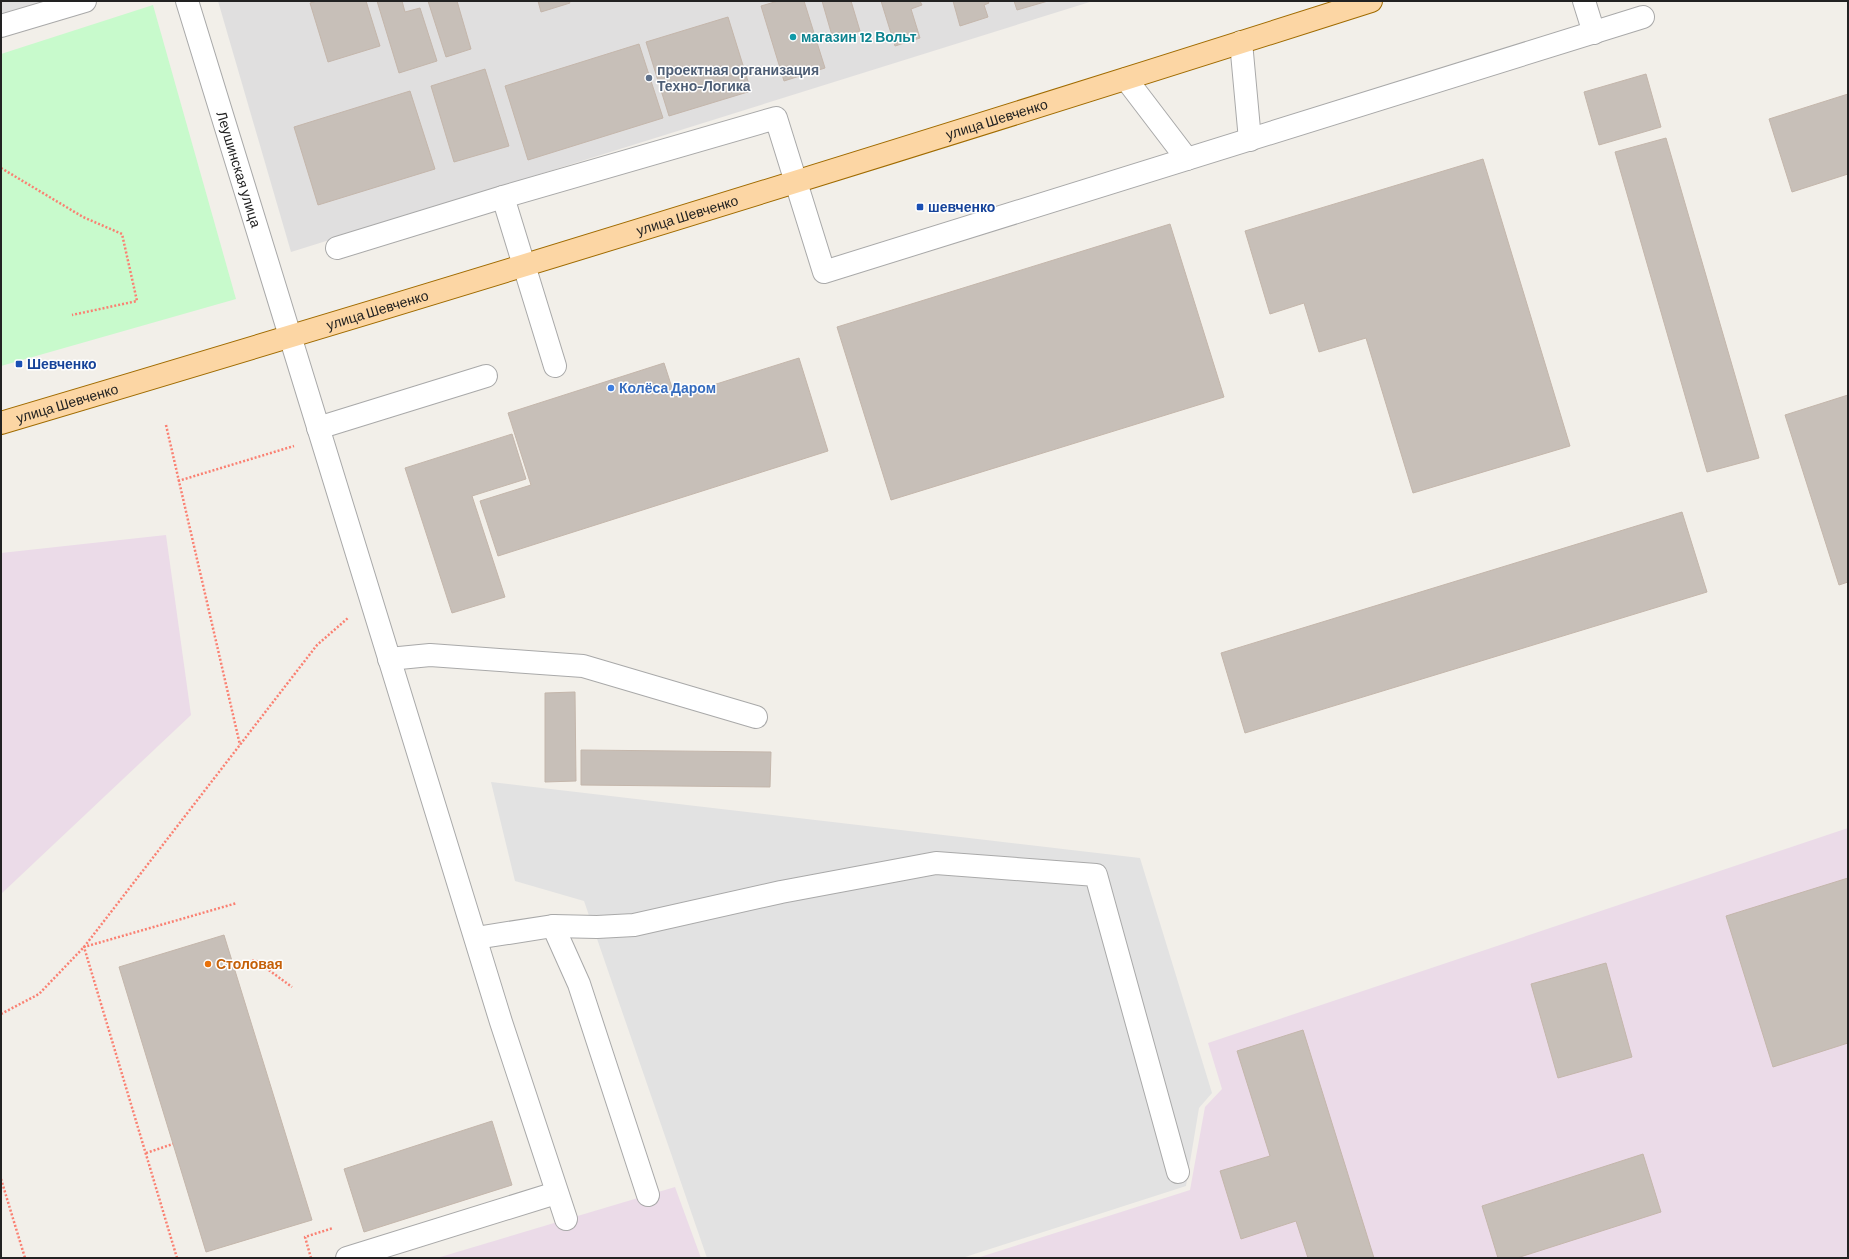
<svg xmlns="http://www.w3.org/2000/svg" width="1849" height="1259" font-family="Barlow,sans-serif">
	<rect width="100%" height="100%" fill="#f2efe9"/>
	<!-- residential -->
	<g fill="#e0dfdf">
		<polygon points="1,1 49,1 1,16"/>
		<polygon points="218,1 1093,1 291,252"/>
	</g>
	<!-- industrial -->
	<g fill="#ebdbe8">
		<polygon points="166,535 191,715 1,894 1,553"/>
		<polygon points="1848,828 1848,1258 977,1258 1190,1190 1205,1107 1222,1089 1208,1043"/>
		<polygon points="675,1187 701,1258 437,1258 648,1195"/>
	</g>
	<!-- park -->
	<polygon fill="#c8facc" points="153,5 236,299 1,366 1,54"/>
	<!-- parking -->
	<polygon fill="#e2e2e2" points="491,782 1140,858 1212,1093 1199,1108 1186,1186 962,1258 707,1258 584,901 515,881"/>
	<!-- building -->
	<g fill="#c7bfb8" stroke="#c4b6ab">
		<polygon points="317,1 366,1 380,46 328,62 310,3"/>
		<polygon points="377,1 402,1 405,12 420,8 437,61 399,73"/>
		<polygon points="428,1 457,1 471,49 446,57"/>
		<polygon points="538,1 569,1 570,3 541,12"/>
		<polygon points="778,1 804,1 825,68 784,81 761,6"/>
		<polygon points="822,1 851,1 860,31 833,39"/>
		<polygon points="881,1 920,1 922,5 911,9 920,38 895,46"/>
		<polygon points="953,1 988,1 989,3 984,5 988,17 960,26"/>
		<polygon points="1014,1 1048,1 1017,10"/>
		<polygon points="728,17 751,91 669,116 646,42"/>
		<polygon points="639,44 663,118 528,160 505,86"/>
		<polygon points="485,69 509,146 454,162 431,86"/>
		<polygon points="1646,74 1661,127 1599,145 1584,92"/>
		<polygon points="410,91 435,169 318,205 294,127"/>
		<polygon points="1848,94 1848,174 1792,192 1769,119"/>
		<polygon points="1666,138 1759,458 1707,472 1615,152"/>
		<polygon points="1483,159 1570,446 1413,493 1366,338 1319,352 1304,303 1270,314 1245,231"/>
		<polygon points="1170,224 1224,397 891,500 837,327"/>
		<polygon points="799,358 828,451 498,556 480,501 531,485 508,413 664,363 675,397"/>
		<polygon points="1848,395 1848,582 1839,585 1785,415"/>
		<polygon points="512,434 526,479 472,496 505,597 452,613 405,468"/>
		<polygon points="1682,512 1707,592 1245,733 1221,653"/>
		<polygon points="575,692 576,781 545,782 545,693"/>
		<polygon points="581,750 771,752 770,787 581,785"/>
		<polygon points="1848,878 1848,1043 1773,1067 1726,916"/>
		<polygon points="224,935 312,1220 206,1252 119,967"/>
		<polygon points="1606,963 1632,1057 1558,1078 1531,984"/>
		<polygon points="1303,1030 1374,1258 1308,1258 1296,1221 1241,1239 1220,1171 1270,1156 1237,1051"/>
		<polygon points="492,1121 512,1185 364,1232 344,1169"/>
		<polygon points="1643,1154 1661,1212 1517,1258 1498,1258 1482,1206"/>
	</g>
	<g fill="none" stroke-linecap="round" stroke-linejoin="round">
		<!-- minor casing -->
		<g stroke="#a9a9a9" stroke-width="24">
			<g id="minor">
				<path id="s1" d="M 187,1 L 501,1022 L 566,1219"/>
				<polyline points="1584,1 1594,33"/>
				<polyline points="1,26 85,1"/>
				<polyline points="1241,42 1250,140"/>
				<polyline points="1126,79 1187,159"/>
				<polyline points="503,197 555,366"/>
				<polyline points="337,248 503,197 776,118 824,272 1643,17"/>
				<polyline points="318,428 486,376"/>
				<polyline points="389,659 430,655 583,666 756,717"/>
				<polyline points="553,926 579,984 648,1195"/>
				<polyline points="476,938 553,926 597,927 634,925 781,892 936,863 1096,875 1178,1172"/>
				<polyline points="347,1258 556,1193"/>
			</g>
		</g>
		<!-- major casing -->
		<g stroke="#a06b00" stroke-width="24">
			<g id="major">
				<path id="s2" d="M 1,423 C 459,287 916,146 1371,1"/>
			</g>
		</g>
		<!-- path -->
		<g stroke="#fa8072" stroke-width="2.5" stroke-dasharray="2 2" stroke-linecap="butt">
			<polyline points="1,168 83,217 122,234 137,301 72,315"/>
			<polyline points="166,425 240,745"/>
			<polyline points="178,481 294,446"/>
			<polyline points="233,966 255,960 292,987"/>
			<polyline points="1,1014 39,994 84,947 317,645 348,618"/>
			<polyline points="146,1153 173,1144"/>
			<polyline points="1,1179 25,1258"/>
			<polyline points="177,1258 84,947 237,903"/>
			<polyline points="311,1258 305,1237 333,1228"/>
		</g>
		<!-- minor -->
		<use href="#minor" stroke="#fff" stroke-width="22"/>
		<!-- major -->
		<use href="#major" stroke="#fcd6a4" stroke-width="22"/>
	</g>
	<!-- markers -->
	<circle fill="#0f9aa8" stroke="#fff" stroke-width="1.5" cx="793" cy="37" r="4"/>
	<circle fill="#5c6f8a" stroke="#fff" stroke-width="1.5" cx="649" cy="78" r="4"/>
	<g fill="#1a4fb4" stroke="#fff" stroke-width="1.5">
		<rect x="916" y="203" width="8" height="8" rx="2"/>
		<rect x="15" y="360" width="8" height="8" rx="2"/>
	</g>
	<circle fill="#3f7fe0" stroke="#fff" stroke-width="1.5" cx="611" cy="388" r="4"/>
	<circle fill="#e8710a" stroke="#fff" stroke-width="1.5" cx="208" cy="964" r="4"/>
	<g text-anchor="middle" stroke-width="3" stroke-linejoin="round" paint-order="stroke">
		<!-- culture labels -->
		<g font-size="14" font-weight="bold" fill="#0d838f" stroke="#fff" text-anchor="start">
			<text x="801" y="42">магазин 12 Вольт</text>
		</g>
		<!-- service labels -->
		<g font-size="14" font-weight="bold" fill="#4e5e75" stroke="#fff" text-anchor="start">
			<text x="657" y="75">проектная организация<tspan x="657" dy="16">Техно-Логика</tspan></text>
		</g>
		<!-- street labels -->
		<g font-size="14" fill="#222" stroke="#fff">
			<text dy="5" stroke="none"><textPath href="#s2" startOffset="1041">улица Шевченко</textPath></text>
			<text dy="5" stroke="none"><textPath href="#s1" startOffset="176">Леушинская улица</textPath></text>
			<text dy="5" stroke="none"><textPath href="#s2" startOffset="717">улица Шевченко</textPath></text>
			<text dy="5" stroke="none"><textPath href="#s2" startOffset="393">улица Шевченко</textPath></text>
			<text dy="5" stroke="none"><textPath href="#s2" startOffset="69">улица Шевченко</textPath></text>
		</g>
		<!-- transit labels -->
		<g font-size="14" font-weight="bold" fill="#164399" stroke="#fff" text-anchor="start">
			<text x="928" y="212">шевченко</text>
			<text x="27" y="369">Шевченко</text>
		</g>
		<!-- shop labels -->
		<g font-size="14" font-weight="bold" fill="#366cbe" stroke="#fff" text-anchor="start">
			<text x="619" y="393">Колёса Даром</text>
		</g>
		<!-- food labels -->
		<g font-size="14" font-weight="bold" fill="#c56008" stroke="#fff" text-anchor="start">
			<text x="216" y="969">Столовая</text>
		</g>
	</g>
	<!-- border -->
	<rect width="1849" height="1259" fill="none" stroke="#222222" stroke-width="4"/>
</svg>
